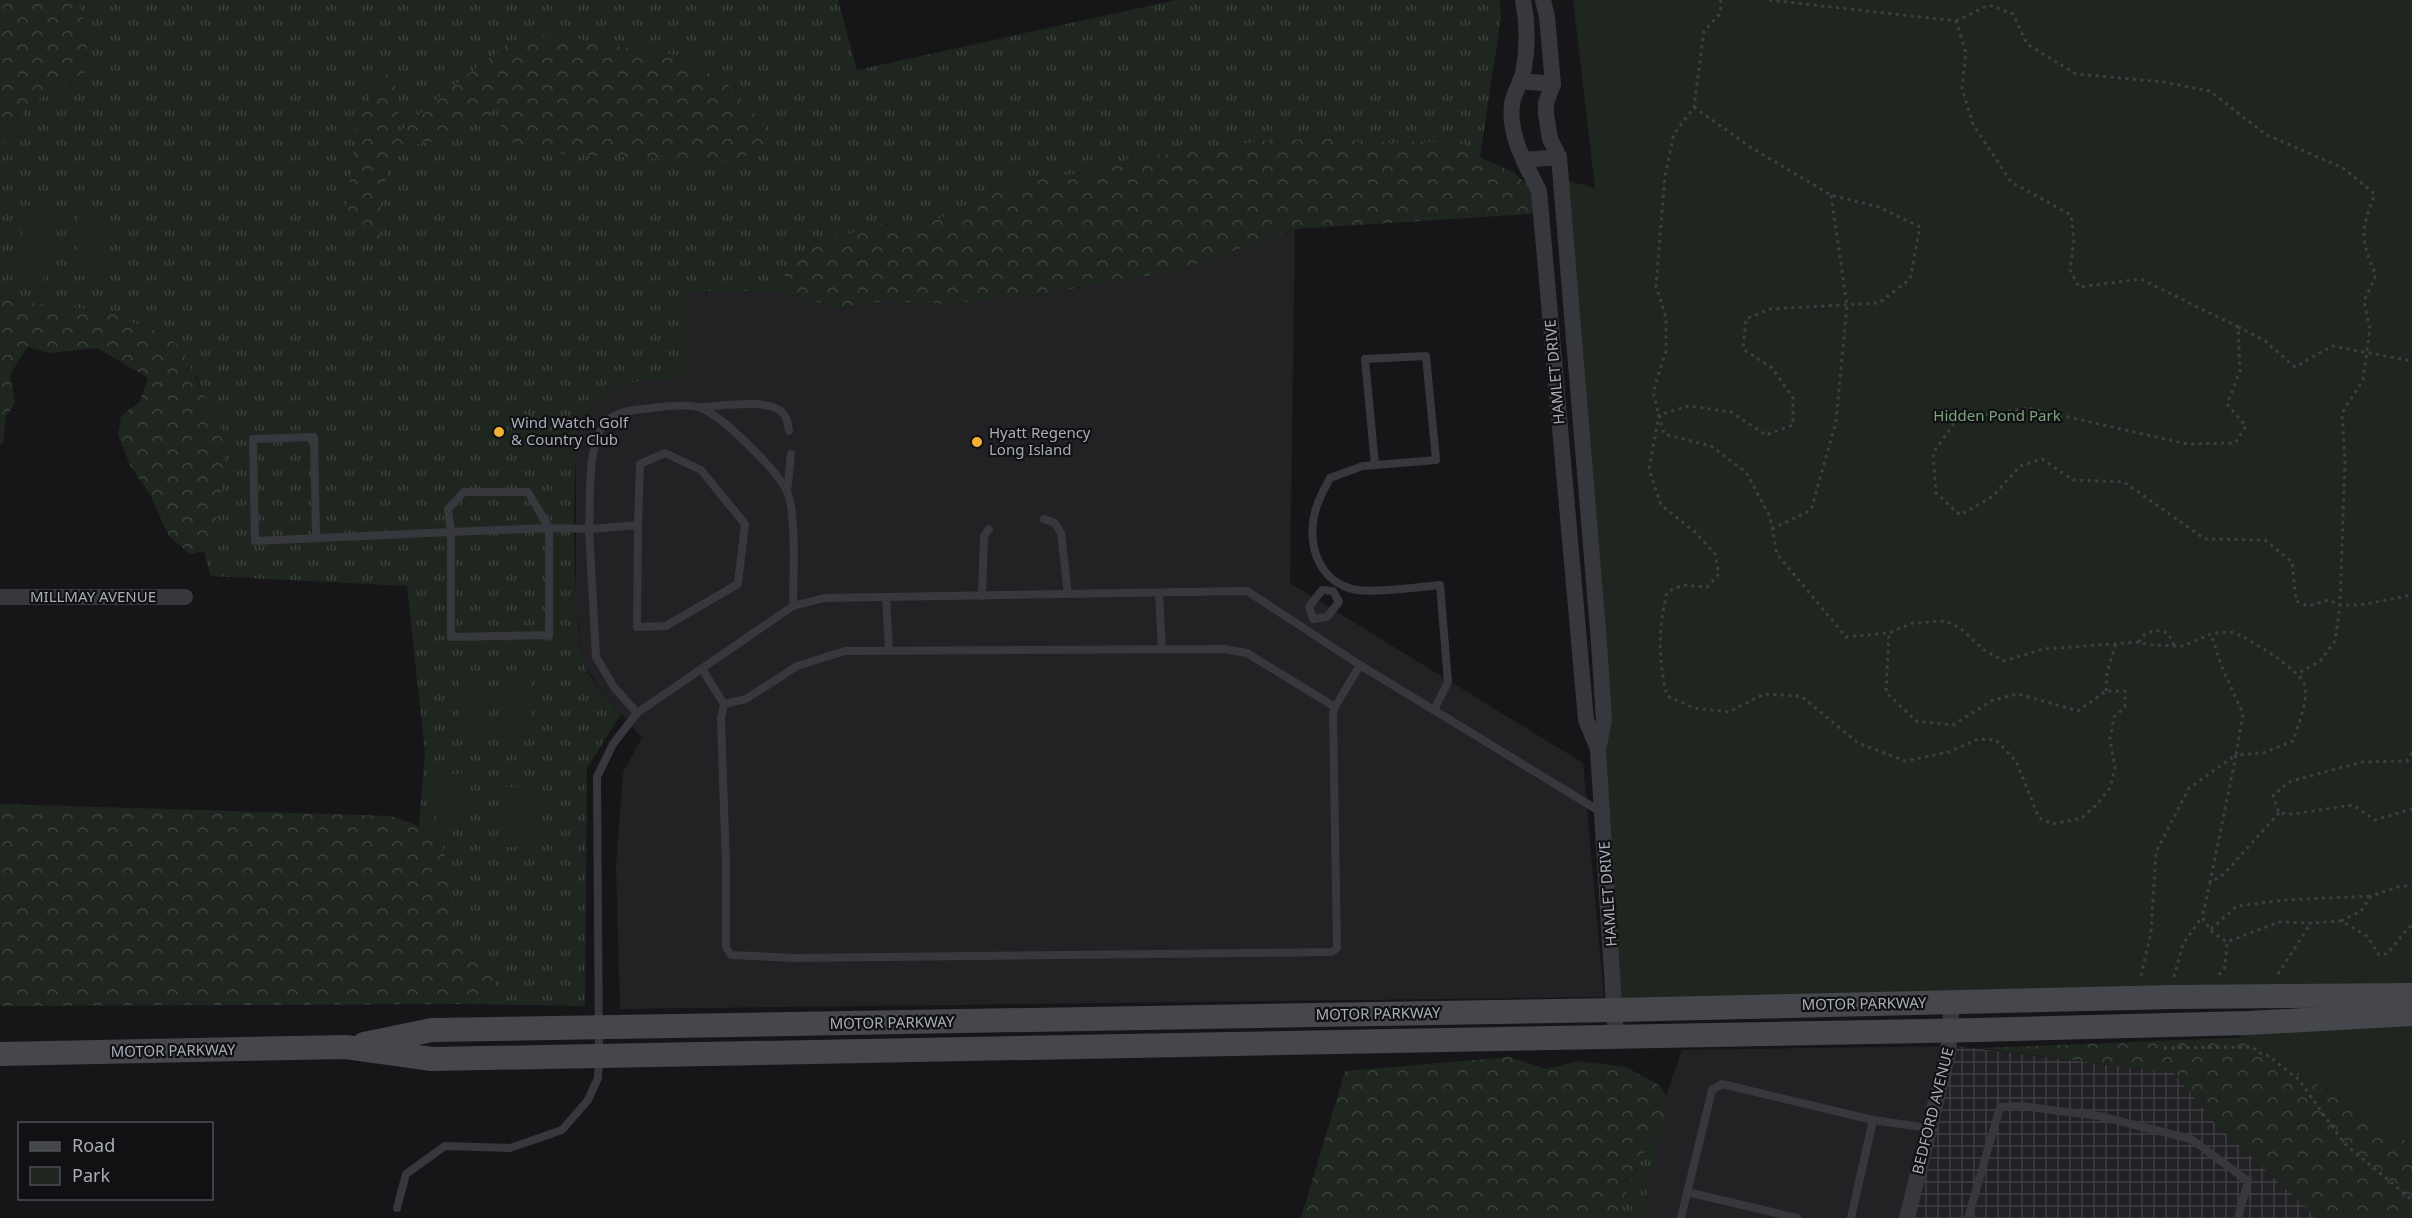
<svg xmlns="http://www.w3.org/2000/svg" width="2412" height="1218" font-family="'Noto Sans',sans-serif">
	<defs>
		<pattern id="industrial-grid" width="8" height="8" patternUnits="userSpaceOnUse" patternTransform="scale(1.5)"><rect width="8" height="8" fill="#222225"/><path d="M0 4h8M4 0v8" fill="none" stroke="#3f3f43"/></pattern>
		<pattern id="grass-tufts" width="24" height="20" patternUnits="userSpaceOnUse" patternTransform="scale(1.5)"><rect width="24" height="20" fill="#1e261f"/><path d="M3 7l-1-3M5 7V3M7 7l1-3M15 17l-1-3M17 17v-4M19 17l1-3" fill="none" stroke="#3c433d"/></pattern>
		<pattern id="forest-crowns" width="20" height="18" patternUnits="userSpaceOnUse" patternTransform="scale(1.5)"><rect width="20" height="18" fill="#1e261f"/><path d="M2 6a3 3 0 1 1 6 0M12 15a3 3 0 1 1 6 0" fill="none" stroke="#3c433d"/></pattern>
	</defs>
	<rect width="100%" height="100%" fill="#161618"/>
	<!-- built -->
	<g fill="#222225">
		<polygon points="1295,229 1290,583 1583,763 1604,997 620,1009 616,867 623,772 642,738 600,689 582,661 576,603 576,444 583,417 606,393 626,383 641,380 685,379 684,291 779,291 839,308 884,301 945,304 1046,294 1111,281 1174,272"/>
		<polygon points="1955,1046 1912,1218 1642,1218 1666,1096 1682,1050"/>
	</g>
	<!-- industrial -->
	<polygon fill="url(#industrial-grid)" points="1955,1046 2174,1073 2215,1123 2317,1218 1912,1218"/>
	<!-- grass -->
	<g fill="url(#grass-tufts)">
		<path d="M 78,0 L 838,0 L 857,70 L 1176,0 L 1500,0 L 1501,18 L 1480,157 L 1465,145 L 1427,142 L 1390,143 L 1271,140 L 1128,159 L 1110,168 L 993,188 L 952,214 L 921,225 L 880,224 L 790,261 L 779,291 L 684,291 L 685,379 C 649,380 623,376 596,404 C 592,408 586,412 583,417 C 569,441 574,626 582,658 C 586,676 609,700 621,714 L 587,768 L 585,1006 L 461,1004 L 491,996 L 497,969 L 477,955 L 453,927 L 453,896 L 441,840 L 419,826 L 425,752 L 407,586 L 210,576 L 204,551 L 215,527 L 222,470 L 208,406 L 196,376 L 161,332 L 127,321 L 112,312 L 10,300 L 0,294 L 0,147 L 29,104 L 84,74 L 88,43 Z"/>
		<polygon points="1665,1110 1642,1218 1618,1218 1631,1179"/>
	</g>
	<!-- forest -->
	<g fill="url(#forest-crowns)">
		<polygon points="0,0 78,0 88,43 84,74 29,104 0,147"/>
		<path d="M 543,35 L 568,36 L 596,43 L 682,56 L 728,85 L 761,121 L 772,140 L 758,152 L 737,159 L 706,162 L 525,151 C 502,137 501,133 498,107 C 462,128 437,150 395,143 C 386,177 375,212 382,246 L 360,232 L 346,206 L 356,131 L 372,93 L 389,71 L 399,97 L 397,134 L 446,91 L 508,44 Z"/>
		<polygon points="1331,139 1390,143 1427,142 1465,145 1480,157 1513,172 1545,201 1537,211 1530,214 1295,229 1174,272 1111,281 1046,294 945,304 884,301 839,308 779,291 790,261 822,242 880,224 921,225 952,214 993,188 1110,168 1128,159 1271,140"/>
		<polygon points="0,294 10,300 112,312 127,321 161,332 181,348 225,438 222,488 215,527 204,551 190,554 169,536 151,496 131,467 118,435 121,416 140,401 148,378 97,348 50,353 27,347 10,375 15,403 6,416 3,442 0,445"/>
		<polygon points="0,804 391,816 419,826 441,840 453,896 453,927 477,955 497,968 491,996 461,1004 0,1006"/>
		<polygon points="2412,1031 2412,1218 2317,1218 2215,1123 2174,1073 1978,1048"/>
		<polygon points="1509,1057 1546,1069 1578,1061 1626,1067 1659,1085 1666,1096 1665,1110 1631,1179 1618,1218 1301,1218 1345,1071"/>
	</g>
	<!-- green -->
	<g fill="#1e261f">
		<polygon points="1573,0 2412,0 2412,995 1615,1010 1562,179 1595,188"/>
		<polygon points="31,196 48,197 48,208 54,208 50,274 44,273 43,284 26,283 27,273 20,272 24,206 30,207"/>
		<polygon points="79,209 110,211 106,277 75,275"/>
		<polygon points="488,673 489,739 459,739 458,674"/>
		<polygon points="530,673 531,739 501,739 500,674"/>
		<polygon points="463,773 469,822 437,826 430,777"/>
		<rect x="500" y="787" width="34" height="60"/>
		<polygon points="2412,1014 2412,1145 2231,1030"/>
	</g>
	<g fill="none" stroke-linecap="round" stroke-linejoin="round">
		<!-- path -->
		<g stroke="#3d3f44" stroke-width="3" stroke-dasharray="3 4.5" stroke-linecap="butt">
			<polyline points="1720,0 1722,4 1719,15 1704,31 1694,107 1674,134 1665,176 1656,286 1666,318 1666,351 1653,392 1664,434 1711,446 1746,472 1770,517 1777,554 1846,637 1889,633 1913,623 1945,621 1960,628 1984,650 2004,661 2044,649 2139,642 2150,645 2183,646 2211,634 2221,665 2243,714 2236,755 2189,788 2156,852 2151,932 2141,976"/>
			<polyline points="1769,0 1956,21 1966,53 1962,88 1973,124 2011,182 2071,215 2074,239 2070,270 2079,287 2141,279 2238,327 2240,371 2227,404 2246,426 2235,443 2187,444 2029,408 1957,419 1933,453 1936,493 1960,515 1993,496 2020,466 2042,459 2073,480 2124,482 2205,539 2265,540 2292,562 2296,601 2308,606 2328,600 2340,605 2360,605 2412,595"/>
			<path d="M 1956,21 L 1989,5 L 2013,14 L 2027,44 L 2076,74 L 2163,82 L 2210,91 L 2265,134 L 2343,168 L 2375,194 C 2360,231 2360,239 2376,275 L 2364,301 L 2370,329 L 2363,380 L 2342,413 L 2345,461 L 2340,605 L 2335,641 L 2320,661 L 2297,674"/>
			<path d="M 1694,107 L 1750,147 L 1831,195 L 1879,207 L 1920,227 L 1910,279 L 1879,303 L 1770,309 L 1746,319 L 1743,349 L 1772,368 L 1793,398 L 1793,425 L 1766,435 L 1731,412 L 1689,406 L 1659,415 L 1649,469 L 1661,505 L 1695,532 L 1715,554 L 1719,574 L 1707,587 L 1683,585 L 1667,592 C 1658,629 1658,659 1667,696 L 1694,708 L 1729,712 L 1764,694 L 1801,696 L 1858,743 L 1905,761 L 1949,752 L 1978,739 L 1996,740 L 2016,761 L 2039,818 L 2053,824 L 2082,818 L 2098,803 L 2110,788 L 2115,768 L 2110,739 L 2114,717 L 2125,707 L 2125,691 L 2106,691 L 2078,711 L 2018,694 L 1993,700 L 1953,725 L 1916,721 L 1886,692 L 1889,633"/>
			<polyline points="2238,327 2264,340 2295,367 2332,346 2412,361"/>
			<polyline points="1772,529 1811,510 1836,422 1847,305 1831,195"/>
			<polyline points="2139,642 2142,636 2155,630 2168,633 2174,645"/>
			<polyline points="2106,691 2107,673 2116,643"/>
			<polyline points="2412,753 2407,761 2362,762 2291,781 2273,795 2279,813 2293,814 2353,805 2375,820 2412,809"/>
			<polyline points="2279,813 2224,874 2210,883 2202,917 2212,932 2227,942 2279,922 2311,923 2341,921 2367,936 2379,955 2387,954 2409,927 2412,927"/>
			<path d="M 2210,883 L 2236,755 L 2263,753 L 2293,741 C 2298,725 2308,702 2305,686 C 2302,671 2249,638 2234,633 C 2227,631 2218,633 2211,634"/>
			<polyline points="2341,921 2361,911 2371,896 2401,886 2412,886"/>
			<polyline points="2211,929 2237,906 2284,900 2371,896"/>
			<polyline points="2278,974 2311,923"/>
			<polyline points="2219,975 2225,967 2227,942"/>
			<polyline points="2174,977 2183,944 2202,917"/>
			<polyline points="2164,1048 2253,1047 2257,1052 2269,1056 2299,1080 2344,1143 2412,1200"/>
		</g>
		<!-- lane -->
		<g stroke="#37383d" stroke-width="8">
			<path d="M 702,407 C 722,406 769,398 783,413 C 787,417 788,424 789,431"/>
			<path d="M 1375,465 L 1365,359 L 1426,356 L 1436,460 L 1363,466 L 1330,478 C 1326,486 1321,494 1318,503 C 1304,538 1316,583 1357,590 C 1376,593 1418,587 1440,585 L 1448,682 L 1434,710"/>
			<polyline points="787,491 791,454"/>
			<polyline points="1044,519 1055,523 1061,533 1068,594"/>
			<path d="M 316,538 L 314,437 L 253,439 L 255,541 L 451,532 L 451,637 L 549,635 L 549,528 L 451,532 L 448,509 L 464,492 L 528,492 L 549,528 L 589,529 C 591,499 586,445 606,422 C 615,412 632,410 644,409 C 658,407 692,403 703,409 C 724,418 779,472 787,492 C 797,515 793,579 793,606"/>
			<polygon points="1322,590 1333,591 1339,602 1327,617 1313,619 1309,607"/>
			<polyline points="1159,593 1162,649"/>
			<polyline points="982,596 984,536 989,529"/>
			<polyline points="886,597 889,650"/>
			<polyline points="702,669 724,704 721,719 726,867 726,947 731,955 795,958 1332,952 1337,948 1333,713 1335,707 1360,665"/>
			<polyline points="724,704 746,699 797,666 845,651 1224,649 1247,653 1335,707"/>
			<polyline points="637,713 614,687 596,657 589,529 638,525 637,627 666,626 738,584 745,524 701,470 665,453 640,464 638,525"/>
			<polyline points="1687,1192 1797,1218"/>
			<polyline points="397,1208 406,1174 445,1146 510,1148 562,1130 588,1100 598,1078 599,1056 597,777 613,744 637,713 793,606 824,598 1247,591 1360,665 1601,812"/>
			<polyline points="1681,1218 1712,1090 1722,1084 1873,1120"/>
			<polyline points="1851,1218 1873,1120 1929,1128"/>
			<polyline points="1968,1218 2000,1107 2021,1106 2099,1116 2191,1139 2248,1181 2238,1218"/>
		</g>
		<!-- street -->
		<g stroke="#37383d" stroke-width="16">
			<path d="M 1523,0 C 1528,25 1528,48 1523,73 C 1520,84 1514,93 1512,104 C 1508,135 1526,165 1539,191 L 1586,720 L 1598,749"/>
			<polyline points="1543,0 1547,17 1553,84 1546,103 1546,114 1550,139 1559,157 1599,643 1604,720 1598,750 1616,1038"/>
			<polyline points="1520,81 1553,84"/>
			<polyline points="1524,160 1559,157"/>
			<polyline points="0,597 185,597"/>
			<polyline points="1907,1218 1948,1053 1952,1002"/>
		</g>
		<!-- secondary -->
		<g stroke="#45474d" stroke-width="24">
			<polyline points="364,1044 432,1030 1615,1010 2174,997 2412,995"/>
			<polyline points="0,1054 346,1047 432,1059 545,1057 1978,1030 2248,1023 2412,1014"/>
		</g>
	</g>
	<!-- markers -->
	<g fill="#f2b134" stroke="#111113" stroke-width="2">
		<circle cx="499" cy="432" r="6"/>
		<circle cx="977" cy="442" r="6"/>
	</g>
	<g text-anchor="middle" stroke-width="4.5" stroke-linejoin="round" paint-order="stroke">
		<!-- street labels -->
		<g font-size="15" fill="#a8adb8" stroke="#111113">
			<text transform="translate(1555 372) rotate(-95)" y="5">HAMLET DRIVE</text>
			<text x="93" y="602">MILLMAY AVENUE</text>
			<text transform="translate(1608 894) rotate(-94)" y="5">HAMLET DRIVE</text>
			<text transform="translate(1864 1004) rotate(-1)" y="5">MOTOR PARKWAY</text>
			<text transform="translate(1378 1014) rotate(-1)" y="5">MOTOR PARKWAY</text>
			<text transform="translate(892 1023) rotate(-1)" y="5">MOTOR PARKWAY</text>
			<text transform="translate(173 1051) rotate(-1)" y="5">MOTOR PARKWAY</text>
			<text transform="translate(1933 1111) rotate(-76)" y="5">BEDFORD AVENUE</text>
		</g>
		<!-- park labels -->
		<g font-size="15" fill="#7fa381" stroke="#111113">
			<text x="1997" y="421">Hidden Pond Park</text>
		</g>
		<!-- poi labels -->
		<g font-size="15" fill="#a8adb8" stroke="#111113" text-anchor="start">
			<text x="511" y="428">Wind Watch Golf<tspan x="511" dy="17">&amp; Country Club</tspan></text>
			<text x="989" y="438">Hyatt Regency<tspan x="989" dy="17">Long Island</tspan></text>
		</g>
	</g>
	<!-- legend -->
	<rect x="18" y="1122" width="195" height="78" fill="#111113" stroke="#4d4f55" stroke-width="1.5"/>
	<rect x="30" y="1142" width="30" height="9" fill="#45474d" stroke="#4d4f55" stroke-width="1.5"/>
	<text x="72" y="1152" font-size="18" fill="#a8adb8">Road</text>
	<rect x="30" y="1167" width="30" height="18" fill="#1e261f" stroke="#4d4f55" stroke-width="1.5"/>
	<text x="72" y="1182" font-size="18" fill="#a8adb8">Park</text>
</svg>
